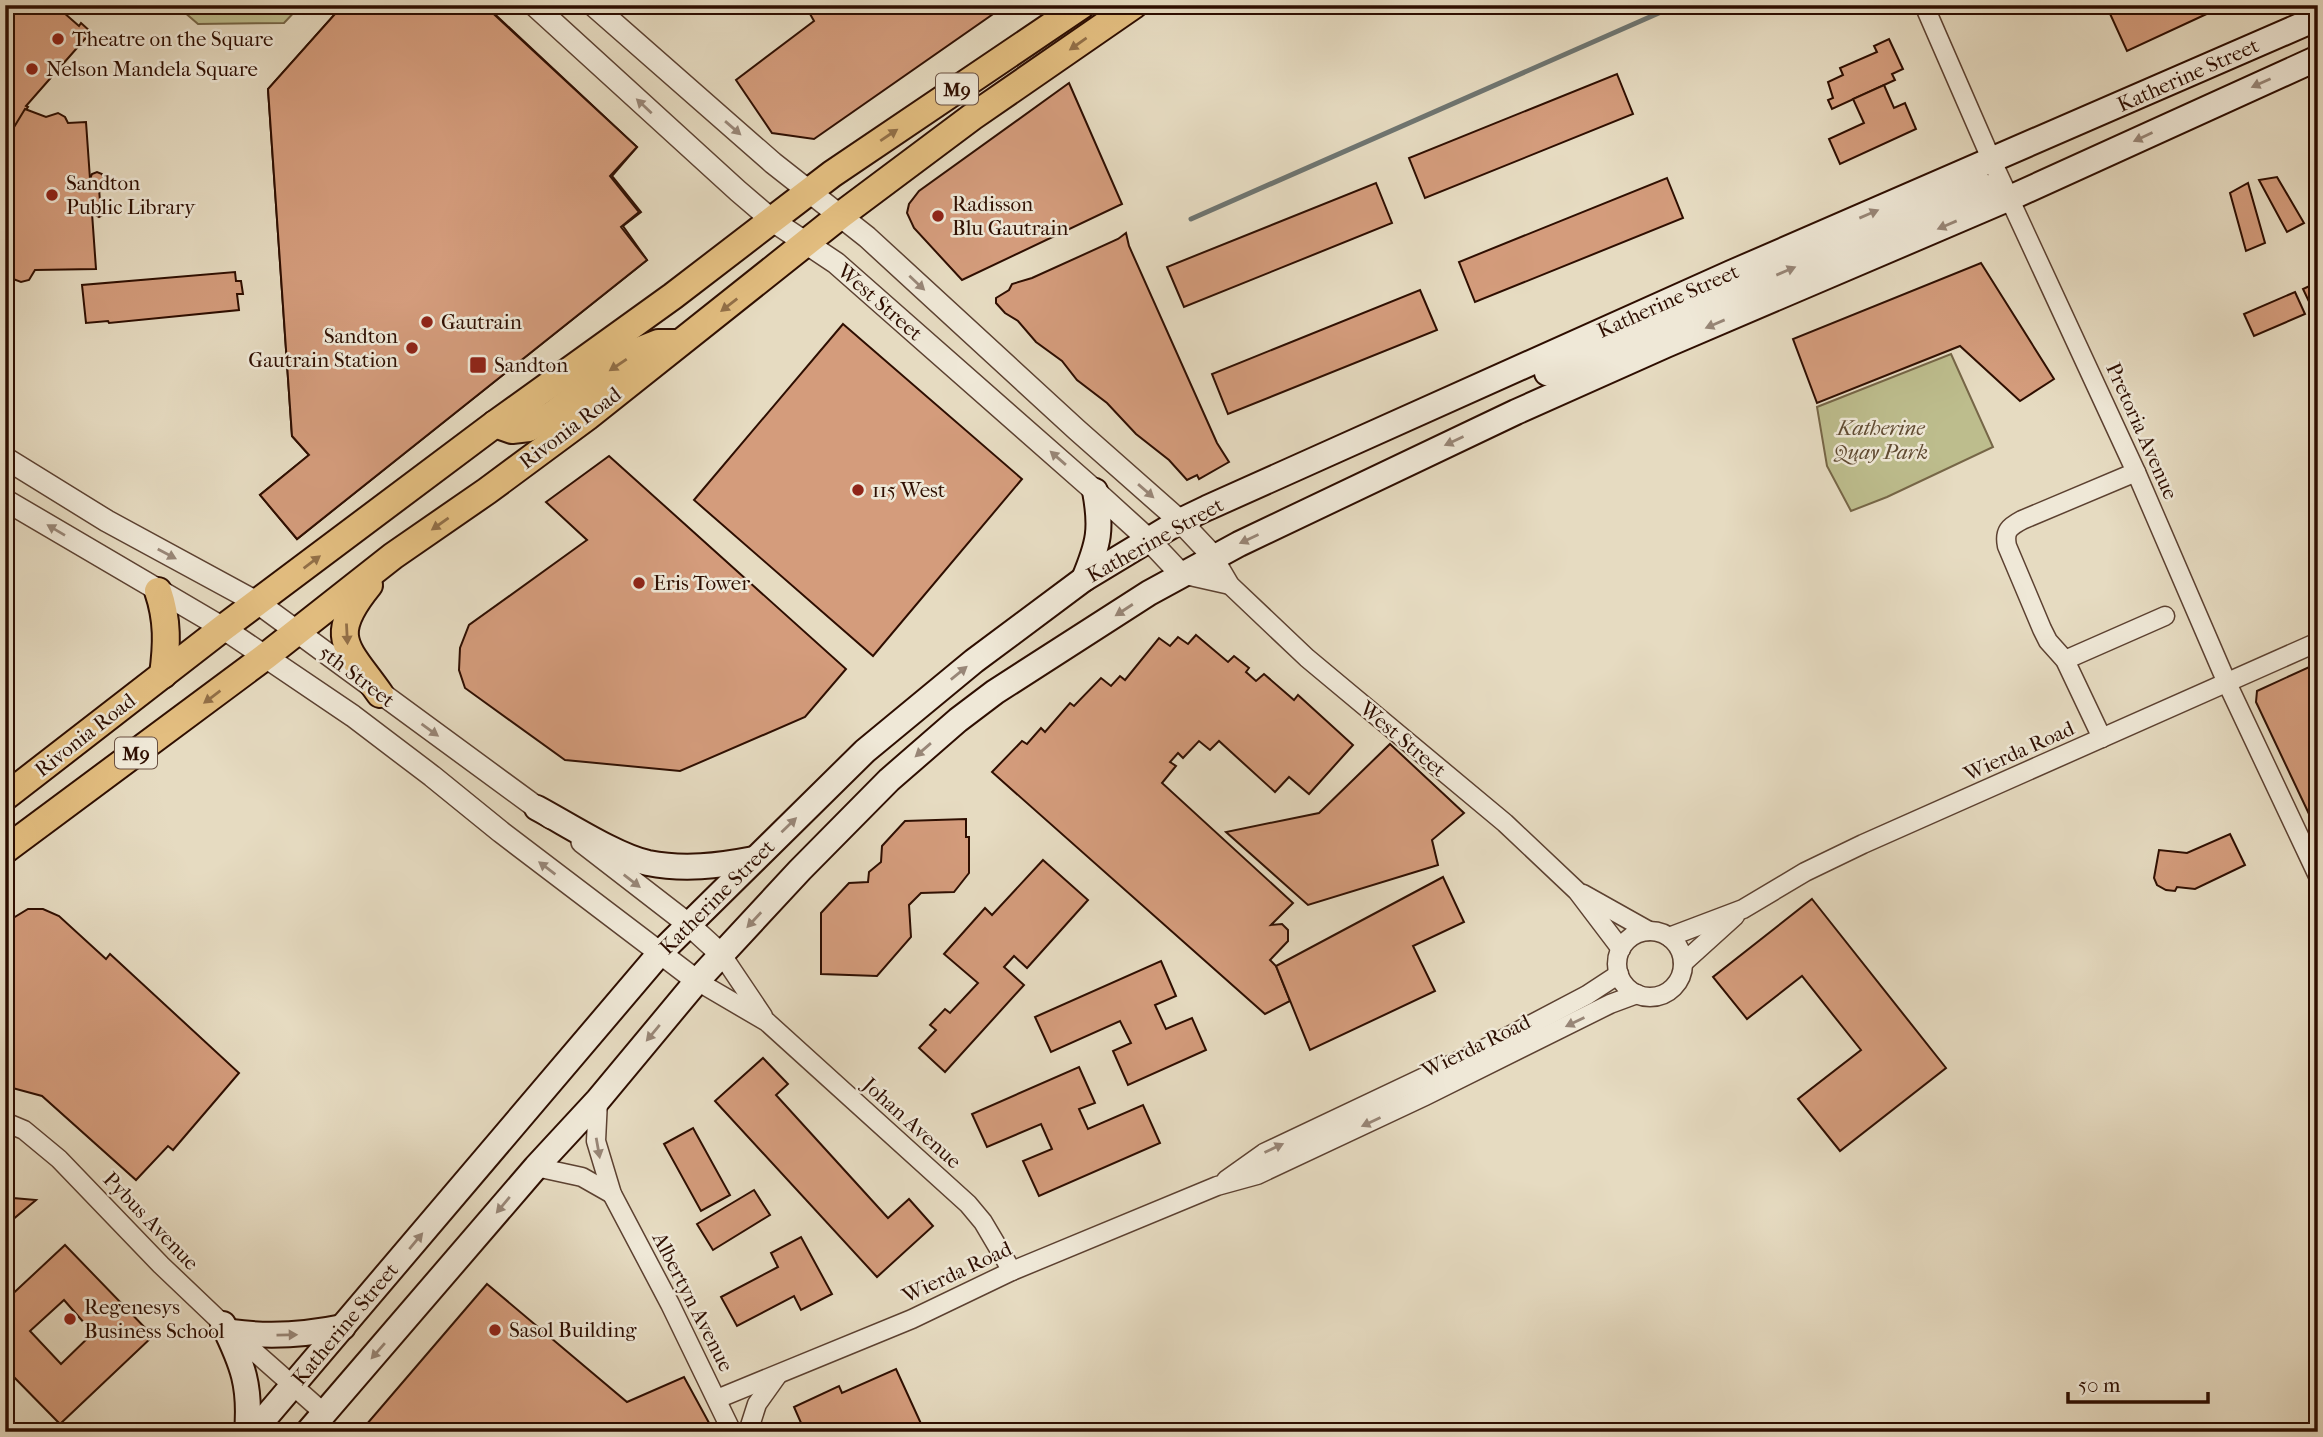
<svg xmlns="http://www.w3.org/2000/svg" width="2323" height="1437" font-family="'IM FELL French Canon',serif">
	<rect width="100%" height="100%" fill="#e6dbc1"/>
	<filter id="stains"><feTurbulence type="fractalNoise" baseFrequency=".00286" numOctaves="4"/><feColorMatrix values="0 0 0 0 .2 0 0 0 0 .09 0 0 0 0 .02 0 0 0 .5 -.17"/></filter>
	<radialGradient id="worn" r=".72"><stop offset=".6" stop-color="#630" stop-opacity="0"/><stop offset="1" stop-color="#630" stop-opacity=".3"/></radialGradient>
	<!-- green -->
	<g fill="#bdbd8d" stroke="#766647" stroke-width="2">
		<polygon points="176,5 301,5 284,23 198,24"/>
		<polygon points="1951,354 1993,447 1887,497 1851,511 1827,466 1817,407"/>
	</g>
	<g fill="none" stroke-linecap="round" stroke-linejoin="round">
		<!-- stream -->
		<polyline stroke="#6e7571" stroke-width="5" points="1191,219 1677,5"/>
	</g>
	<!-- building -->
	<g fill="#d49c7c" stroke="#2e0e01" stroke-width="2" fill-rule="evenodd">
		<polygon points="5,5 55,5 79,26 81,23 91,32 26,106 28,107 5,142"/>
		<polygon points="343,5 485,5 637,147 612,176 641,212 623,226 647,260 297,539 260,495 309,455 292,436 268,89"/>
		<polygon points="343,5 484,5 637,147 610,176 639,212 621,227 647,260 297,539 260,495 309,455 292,436 268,89"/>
		<polygon points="805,5 1006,5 814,139 772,133 736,80 814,21"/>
		<polygon points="2106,5 2226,5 2127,51"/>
		<polygon points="1889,39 1903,69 1892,74 1895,80 1832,109 1828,100 1833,98 1828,82 1843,75 1840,68 1877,52 1874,46"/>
		<polygon points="1617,74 1633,114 1425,198 1409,158"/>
		<polygon points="1069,83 1122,204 962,280 914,228 907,213 909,204 919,191"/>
		<polygon points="1884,85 1894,108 1905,103 1916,129 1840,164 1829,139 1864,123 1853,99"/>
		<polygon points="25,109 46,117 58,113 65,117 68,123 86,122 90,179 92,174 97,172 102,174 105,180 104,184 99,188 100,202 106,207 106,213 99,217 92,213 96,269 35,270 29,280 21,282 13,279 9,271 10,265 5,263 5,142"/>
		<polygon points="2277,177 2304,223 2287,232 2259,180"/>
		<polygon points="1667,178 1683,218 1475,302 1459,262"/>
		<polygon points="1376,183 1392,223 1184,307 1167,267"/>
		<polygon points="2248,183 2265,243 2246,251 2230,193"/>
		<polygon points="1126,233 1129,246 1217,443 1229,462 1199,479 1197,475 1187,480 1169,460 1136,434 1107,403 1077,380 1062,361 1036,342 1018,321 1005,313 996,303 996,298 1009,290 1012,284 1032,278 1118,239"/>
		<polygon points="1981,263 2054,379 2020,401 1960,346 1817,403 1793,339"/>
		<polygon points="235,272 236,281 241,281 243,294 237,294 239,310 109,323 108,321 86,323 82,285"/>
		<polygon points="2318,282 2318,305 2312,308 2303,289"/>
		<polygon points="1420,290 1437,330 1228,414 1212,374"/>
		<polygon points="2295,292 2305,314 2254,336 2244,314"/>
		<polygon points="843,324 1022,479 873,656 694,500"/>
		<polygon points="609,456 846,669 805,717 680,771 565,760 465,688 459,670 460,648 469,625 587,540 546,502"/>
		<polygon points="1196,635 1228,662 1234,656 1249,668 1246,672 1256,681 1264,674 1294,700 1298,695 1353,745 1309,794 1289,777 1275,792 1219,741 1210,750 1199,741 1183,758 1178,753 1170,762 1176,766 1162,783 1293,903 1271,925 1282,924 1288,930 1288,941 1270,960 1276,966 1290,1001 1265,1014 992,772 1022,741 1027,744 1041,728 1045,732 1070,703 1074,706 1101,678 1111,686 1120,676 1125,680 1159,638 1170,646 1178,637 1188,644"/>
		<polygon points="2318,663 2318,833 2256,702 2257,691"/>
		<polygon points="1390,744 1464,813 1432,840 1438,865 1308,905 1226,832 1319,813"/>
		<polygon points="966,819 966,837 969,837 969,873 954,892 921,893 909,905 911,937 877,976 821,974 821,913 849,883 868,882 869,872 881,862 882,846 905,821"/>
		<polygon points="2230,834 2245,865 2195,889 2177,887 2175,891 2166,890 2157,885 2154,878 2159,850 2187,853"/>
		<polygon points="1043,860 1088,900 1027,968 1014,956 1004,967 1024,985 945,1072 919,1048 936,1030 930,1025 945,1009 950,1013 978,983 944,954 985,908 992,915"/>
		<polygon points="1443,877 1464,922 1413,946 1435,991 1310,1050 1276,966"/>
		<polygon points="1812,899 1946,1068 1840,1151 1798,1099 1861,1050 1802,976 1747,1019 1713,977"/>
		<polygon points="28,909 43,909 59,916 106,959 110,954 239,1073 173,1150 168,1146 136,1180 42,1096 5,1086 5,923"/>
		<polygon points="1161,961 1176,996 1155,1005 1166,1029 1192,1018 1206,1050 1128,1085 1113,1051 1131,1043 1120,1021 1051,1052 1035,1017"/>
		<polygon points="763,1058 788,1084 776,1095 888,1218 909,1199 933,1226 877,1277 715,1101"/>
		<polygon points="1079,1067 1095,1103 1079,1109 1088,1129 1143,1105 1160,1143 1039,1196 1023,1161 1052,1149 1041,1124 987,1147 972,1114"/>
		<polygon points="693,1128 730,1195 701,1211 664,1144"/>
		<polygon points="5,1188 13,1198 36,1200 5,1226"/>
		<polygon points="754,1190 770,1215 713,1250 697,1224"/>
		<polygon points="801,1237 832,1294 801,1310 794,1296 737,1326 721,1297 778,1267 771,1253"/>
		<path d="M 65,1245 L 153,1336 L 60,1424 L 5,1368 L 5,1301 ZM 64,1300 L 93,1333 L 61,1364 L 30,1331 Z"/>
		<polygon points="487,1284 627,1402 684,1377 714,1432 360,1432"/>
		<polygon points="896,1369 923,1428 914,1432 805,1432 794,1407 839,1386 842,1393"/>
	</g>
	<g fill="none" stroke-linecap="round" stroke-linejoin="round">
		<!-- minor casing -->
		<g stroke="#5c4131" stroke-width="21">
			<g id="minor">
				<polyline points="1924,5 1992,161 2136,472 2227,683 2318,876"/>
				<polyline points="1213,556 1230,585 1307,658 1505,823 1577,891 1621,949"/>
				<polyline points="1181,574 1230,585"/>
				<polyline points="2065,660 2165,616"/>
				<path d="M 2102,738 L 2065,660 L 2048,641 L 2042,629 L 2007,546 C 2004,531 2009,527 2022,520 L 2136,472"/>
				<polyline points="1583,894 1649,931"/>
				<circle cx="1650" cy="964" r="33"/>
				<polyline points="1669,937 1743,909 1805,872 1863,844 2318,642"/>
				<polyline points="722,955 763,1016"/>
				<polyline points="1683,963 1735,916"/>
				<polyline points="697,981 767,1022 968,1204 983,1222 1012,1271"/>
				<polyline points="598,1100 596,1141 612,1194 670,1304 732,1432"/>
				<polyline points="5,1122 24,1130 59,1159 161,1265 223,1324 324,1413"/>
				<polyline points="536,1167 582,1177 612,1194"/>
				<polyline points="1226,1180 1264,1153 1490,1046 1587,995 1619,974"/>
				<polyline points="717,1399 912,1319 1012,1271 1217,1186 1257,1175 1425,1096 1610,1004 1637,994"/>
				<polyline points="748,1432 757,1404 777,1376"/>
			</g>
		</g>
		<!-- tertiary casing -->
		<g stroke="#5c4131" stroke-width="24">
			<g id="tertiary">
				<polyline points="534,5 738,191 773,221 836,263 1095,491 1149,540 1181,574"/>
				<polyline points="593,5 773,163 867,237 1077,430 1180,521 1213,556"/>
				<polyline points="5,458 107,521 258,603 551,818"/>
				<polyline points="5,500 223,628 353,716 432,776 501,832 697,981"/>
				<polyline points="582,842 688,924 722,955"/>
			</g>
		</g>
		<!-- secondary casing -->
		<g stroke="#2e0e01" stroke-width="28">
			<g id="secondary">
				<polyline points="1547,373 1977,188 1987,187 2010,198"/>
				<path d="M 1084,579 C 1099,543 1102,529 1095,491"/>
				<path d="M 537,808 C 567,824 616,856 648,863 C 684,870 718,866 754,859"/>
				<path d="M 223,1324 C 243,1365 251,1386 247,1432"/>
				<path d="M 231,1332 C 269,1337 305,1335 343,1327"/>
				<polyline points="253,1432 660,953 865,751 974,661 1084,579 1180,521 1207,508 1731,273 2318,18"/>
				<polyline points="308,1432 536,1167 598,1100 697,981 800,870 889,780 958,720 995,692 1149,593 1239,544 1516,412 1666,345 2010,198 2318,58"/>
			</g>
		</g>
		<!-- primary casing -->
		<g stroke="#2e0e01" stroke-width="30">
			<g id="primary">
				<polyline points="495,424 512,430 529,428 553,414 614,367 638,351 658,343 675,343"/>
				<path d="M 369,585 C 326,638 347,647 380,694"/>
				<path d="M 158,591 C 168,620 167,645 163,675"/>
				<polyline points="5,797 223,628 495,424 673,296 832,174 1082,5"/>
				<polyline points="5,850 266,656 393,556 487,491 587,417 841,215 972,117 1134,5"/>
			</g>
		</g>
		<!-- minor -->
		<use href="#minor" stroke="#efe8d7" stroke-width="18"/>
		<!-- tertiary -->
		<use href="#tertiary" stroke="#efe8d7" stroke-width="21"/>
		<!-- secondary -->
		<use href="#secondary" stroke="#efe8d7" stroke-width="24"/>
		<!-- primary -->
		<use href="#primary" stroke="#e3be80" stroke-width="26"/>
	</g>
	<!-- one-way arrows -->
	<defs><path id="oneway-solid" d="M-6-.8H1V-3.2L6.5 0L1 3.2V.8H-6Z" transform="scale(1.75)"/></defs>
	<g fill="#926f47">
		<use href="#oneway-solid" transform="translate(1078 44) rotate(145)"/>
		<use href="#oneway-solid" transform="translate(889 135) rotate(-34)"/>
		<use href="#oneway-solid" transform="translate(729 305) rotate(142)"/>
		<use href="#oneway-solid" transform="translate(618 365) rotate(146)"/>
		<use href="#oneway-solid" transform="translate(440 524) rotate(145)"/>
		<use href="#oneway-solid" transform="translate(312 562) rotate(-37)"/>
		<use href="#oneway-solid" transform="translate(347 634) rotate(87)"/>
		<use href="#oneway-solid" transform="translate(212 697) rotate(143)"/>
	</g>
	<g fill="#988677">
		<use href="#oneway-solid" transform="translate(2261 83) rotate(156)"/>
		<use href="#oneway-solid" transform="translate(644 106) rotate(-137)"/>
		<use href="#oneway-solid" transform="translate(733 128) rotate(41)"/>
		<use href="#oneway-solid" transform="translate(2143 137) rotate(155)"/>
		<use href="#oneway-solid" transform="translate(1869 214) rotate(-23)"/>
		<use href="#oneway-solid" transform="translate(1947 225) rotate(157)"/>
		<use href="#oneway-solid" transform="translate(1786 271) rotate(-23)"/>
		<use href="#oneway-solid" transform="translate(917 283) rotate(43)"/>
		<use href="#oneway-solid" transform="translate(1715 324) rotate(157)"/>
		<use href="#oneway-solid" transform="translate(1454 441) rotate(155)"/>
		<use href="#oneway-solid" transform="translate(1058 458) rotate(-139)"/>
		<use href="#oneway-solid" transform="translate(1146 491) rotate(41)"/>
		<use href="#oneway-solid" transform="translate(56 530) rotate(-149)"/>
		<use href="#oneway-solid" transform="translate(1249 539) rotate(155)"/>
		<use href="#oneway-solid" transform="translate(167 554) rotate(28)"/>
		<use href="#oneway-solid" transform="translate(1124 610) rotate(147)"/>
		<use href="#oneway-solid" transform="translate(959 673) rotate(-39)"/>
		<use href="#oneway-solid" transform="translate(430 730) rotate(36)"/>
		<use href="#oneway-solid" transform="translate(923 750) rotate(139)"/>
		<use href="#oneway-solid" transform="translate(789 825) rotate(-44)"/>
		<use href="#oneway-solid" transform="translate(547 868) rotate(-143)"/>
		<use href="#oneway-solid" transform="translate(632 881) rotate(38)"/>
		<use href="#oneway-solid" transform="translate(754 920) rotate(133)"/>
		<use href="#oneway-solid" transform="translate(1575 1022) rotate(154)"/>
		<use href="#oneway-solid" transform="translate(653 1033) rotate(130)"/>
		<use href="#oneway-solid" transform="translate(1371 1122) rotate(155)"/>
		<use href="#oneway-solid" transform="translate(598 1148) rotate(80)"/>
		<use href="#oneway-solid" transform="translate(1274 1148) rotate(-25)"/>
		<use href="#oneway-solid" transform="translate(503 1205) rotate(130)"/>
		<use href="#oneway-solid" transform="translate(416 1241) rotate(-50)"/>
		<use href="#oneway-solid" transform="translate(287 1335) rotate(-1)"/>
		<use href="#oneway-solid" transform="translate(378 1351) rotate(131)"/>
	</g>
	<!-- markers -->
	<g fill="#8f2418" stroke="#efe8d7" stroke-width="2.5">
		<circle cx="58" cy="39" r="7"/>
		<circle cx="32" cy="69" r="7"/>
		<circle cx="52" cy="195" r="7"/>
		<circle cx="938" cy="216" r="7"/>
		<circle cx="427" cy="322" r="7"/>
		<circle cx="412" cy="348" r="7"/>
		<rect x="469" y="356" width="18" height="18" rx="3.5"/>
		<circle cx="858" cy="490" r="7"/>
		<circle cx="639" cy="583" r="7"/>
		<circle cx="70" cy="1319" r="7"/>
		<circle cx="495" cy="1330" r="7"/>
	</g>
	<g text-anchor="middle" stroke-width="5" stroke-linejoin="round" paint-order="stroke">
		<!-- shield labels -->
		<g fill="#efe8d7" stroke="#684f41" stroke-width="2">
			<rect x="936" y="73.5" width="42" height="31" rx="5"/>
			<rect x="115" y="737.5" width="42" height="31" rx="5"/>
		</g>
		<g font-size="19" font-weight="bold" fill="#2e0e01">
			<text x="957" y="96">M9</text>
			<text x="136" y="760">M9</text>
		</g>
		<!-- poi labels -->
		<g font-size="21" fill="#2e0e01" stroke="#efe8d7" text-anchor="start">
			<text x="72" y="46">Theatre on the Square</text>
			<text x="46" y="76">Nelson Mandela Square</text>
			<text x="66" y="190">Sandton<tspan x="66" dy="24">Public Library</tspan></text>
			<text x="952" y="211">Radisson<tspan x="952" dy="24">Blu Gautrain</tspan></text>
			<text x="441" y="329">Gautrain</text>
			<text x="398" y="343" text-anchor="end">Sandton<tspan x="398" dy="24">Gautrain Station</tspan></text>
			<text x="494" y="372">Sandton</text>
			<text x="872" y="497">115 West</text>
			<text x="653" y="590">Eris Tower</text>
			<text x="84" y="1314">Regenesys<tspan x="84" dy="24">Business School</tspan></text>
			<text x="509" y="1337">Sasol Building</text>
		</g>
		<!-- street labels -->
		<g font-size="21" fill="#2e0e01" stroke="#efe8d7">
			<text transform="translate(2188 75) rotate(-24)" y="7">Katherine Street</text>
			<text transform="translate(1668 301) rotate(-24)" y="7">Katherine Street</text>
			<text transform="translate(880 302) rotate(41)" y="7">West Street</text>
			<text transform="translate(570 428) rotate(-37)" y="7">Rivonia Road</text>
			<text transform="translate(2142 431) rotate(66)" y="7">Pretoria Avenue</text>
			<text transform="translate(1155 540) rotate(-29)" y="7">Katherine Street</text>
			<text transform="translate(357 676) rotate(37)" y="7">5th Street</text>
			<text transform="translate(85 735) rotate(-38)" y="7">Rivonia Road</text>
			<text transform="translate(1403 739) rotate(40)" y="7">West Street</text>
			<text transform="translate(2019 751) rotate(-24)" y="7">Wierda Road</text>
			<text transform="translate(717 897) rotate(-45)" y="7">Katherine Street</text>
			<text transform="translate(1476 1046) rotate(-26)" y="7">Wierda Road</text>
			<text transform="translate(912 1123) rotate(42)" y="7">Johan Avenue</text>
			<text transform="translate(151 1221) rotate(46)" y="7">Pybus Avenue</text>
			<text transform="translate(957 1272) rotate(-25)" y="7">Wierda Road</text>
			<text transform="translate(693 1302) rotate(63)" y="7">Albertyn Avenue</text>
			<text transform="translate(345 1324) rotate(-50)" y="7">Katherine Street</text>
		</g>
		<!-- park labels -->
		<g font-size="21" font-style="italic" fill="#604b32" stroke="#efe8d7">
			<text x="1881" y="435">Katherine<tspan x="1881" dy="24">Quay Park</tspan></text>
		</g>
	</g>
	<!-- margin -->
	<rect width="2323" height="1437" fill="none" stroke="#e6dbc1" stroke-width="28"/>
	<rect x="7" y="7" width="2309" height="1423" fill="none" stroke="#2e0e01" stroke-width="3.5"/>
	<rect x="14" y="14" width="2295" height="1409" fill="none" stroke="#2e0e01" stroke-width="2"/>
	<!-- scale -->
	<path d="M2068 1392v10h140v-10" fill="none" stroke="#2e0e01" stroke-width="3.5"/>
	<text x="2078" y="1392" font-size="21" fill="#2e0e01" stroke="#efe8d7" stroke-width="5" paint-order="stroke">50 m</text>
	<rect width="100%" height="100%" filter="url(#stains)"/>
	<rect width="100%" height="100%" fill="url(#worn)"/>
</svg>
